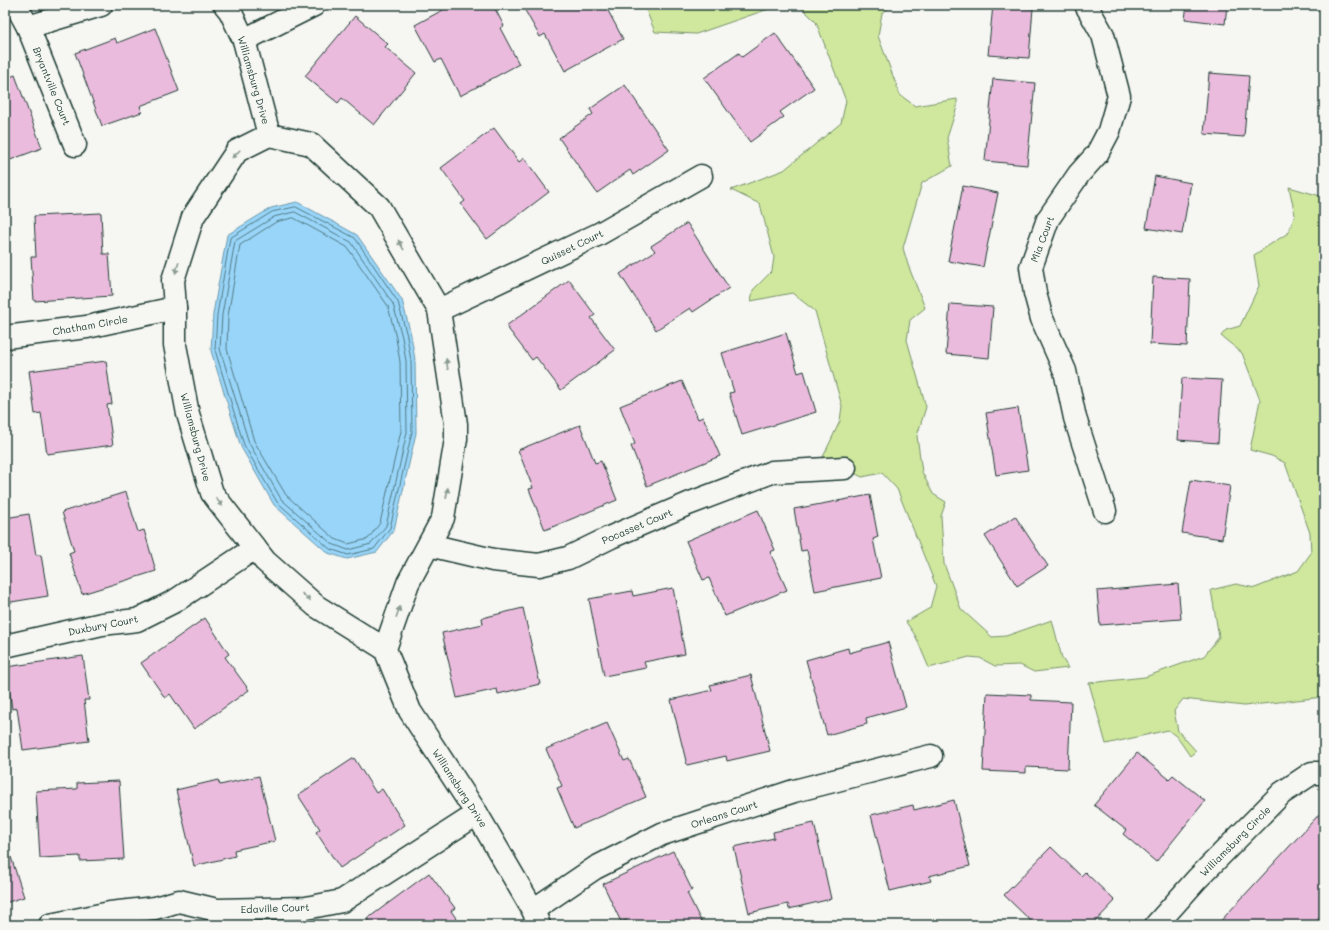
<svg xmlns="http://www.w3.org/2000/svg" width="1329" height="930" font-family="Mali,sans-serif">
	<rect width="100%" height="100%" fill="#f6f6f2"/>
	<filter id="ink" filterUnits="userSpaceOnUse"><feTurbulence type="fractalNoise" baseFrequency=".025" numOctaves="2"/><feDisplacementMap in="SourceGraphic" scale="8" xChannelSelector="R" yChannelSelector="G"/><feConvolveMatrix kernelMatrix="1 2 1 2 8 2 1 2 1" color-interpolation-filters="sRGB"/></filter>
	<g filter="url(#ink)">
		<!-- green -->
		<g fill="#cfe89e" stroke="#779269">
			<polygon points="644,5 780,5 696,34 655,32"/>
			<polygon points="793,5 892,5 882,13 878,36 900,95 915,106 957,99 957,107 947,138 952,166 922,183 903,248 908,265 925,308 910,320 907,340 926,407 917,436 922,472 933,494 946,502 941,516 944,564 961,609 992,637 1006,636 1052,620 1062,658 1068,668 1034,672 1020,665 995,666 980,658 969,657 929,668 915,635 906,622 930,608 936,586 897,489 882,473 862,477 823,457 840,421 842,406 815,311 792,293 751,301 753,290 772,271 774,257 760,204 731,190 784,170 841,123 846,101 816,22 800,6"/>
			<polygon points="1289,187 1324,197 1324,699 1323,697 1244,706 1183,699 1174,711 1178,731 1196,751 1190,756 1177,737 1168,730 1106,744 1089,683 1145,677 1204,656 1219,637 1211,590 1236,584 1255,588 1298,571 1311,553 1310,533 1285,463 1272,456 1250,450 1260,400 1242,353 1221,336 1226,330 1240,326 1259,286 1254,255 1288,233 1295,215"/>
		</g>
		<!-- water -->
		<polygon fill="#99d5f9" stroke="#6898aa" points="297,202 357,235 402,300 411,335 415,360 416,433 394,530 377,552 347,559 328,553 274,505 241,447 211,351 213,314 227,235 271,208"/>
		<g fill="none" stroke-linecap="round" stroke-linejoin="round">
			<!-- shore -->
			<g stroke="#507a83" stroke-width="1">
				<polygon points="296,207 355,238 398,302 407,336 411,361 412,432 390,528 374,549 348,555 330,549 277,502 244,445 215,350 217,315 230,238 272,212"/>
				<polygon points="295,212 351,242 393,304 402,337 406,361 407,432 386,526 371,544 348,550 332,544 281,499 249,443 220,349 222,315 235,241 274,217"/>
				<polygon points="294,218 347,247 388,306 396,338 400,362 401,431 380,523 368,539 348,544 335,539 286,495 254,441 227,349 228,316 240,245 276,222"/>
			</g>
		</g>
		<!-- building -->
		<g fill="#ebbbdd" stroke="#1f3d34">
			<polygon points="452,5 493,5 504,26 500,28 519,64 460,96 441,59 435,62 415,25"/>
			<polygon points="522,5 605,5 623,39 565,71 545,34 540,37"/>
			<polygon points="993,5 1033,8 1029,58 988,55"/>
			<polygon points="1187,5 1227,5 1225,24 1185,19"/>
			<polygon points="355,16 388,44 385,47 416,73 374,125 342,98 338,103 305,76"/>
			<polygon points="155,28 179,91 140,106 142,112 102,126 75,53 115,38 117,43"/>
			<polygon points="775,33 814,88 780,112 784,117 750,142 704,78 739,53 742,57"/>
			<polygon points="1209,73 1249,76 1244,137 1204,134"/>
			<polygon points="15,75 42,148 5,162 5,79"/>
			<polygon points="993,79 1035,83 1027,165 985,161"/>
			<polygon points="625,85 669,150 633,175 630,170 597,193 559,138 593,114 590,109"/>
			<polygon points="494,128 519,162 524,158 549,192 487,239 461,204 465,201 441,168"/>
			<polygon points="1155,176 1191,183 1182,234 1146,228"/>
			<polygon points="963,186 998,193 983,267 948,261"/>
			<polygon points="101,213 103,254 109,254 112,296 34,301 31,257 36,257 34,216"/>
			<polygon points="687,223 729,288 693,312 690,308 656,330 620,274 655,251 651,246"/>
			<polygon points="1153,277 1190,279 1187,346 1150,344"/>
			<polygon points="569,280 595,315 591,318 615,350 561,390 536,357 532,360 506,326"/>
			<polygon points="950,304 993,307 989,358 946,354"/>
			<polygon points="786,333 798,373 804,371 816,412 742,435 729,393 734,392 722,353"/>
			<polygon points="106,361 112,404 107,405 113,445 47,454 41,413 35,414 29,371"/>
			<polygon points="1182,378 1222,380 1218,443 1178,440"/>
			<polygon points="682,381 698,419 703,417 720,456 647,486 631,446 635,444 620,406"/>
			<polygon points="1018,408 1028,470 996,475 986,413"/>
			<polygon points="580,425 595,463 601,461 617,500 545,530 529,489 533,488 518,450"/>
			<polygon points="1191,480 1230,486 1222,539 1182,533"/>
			<polygon points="126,492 138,532 144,530 156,571 82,594 69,553 74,551 62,512"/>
			<polygon points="870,495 878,537 873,539 881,578 815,591 807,550 801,551 794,509"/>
			<polygon points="758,510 775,550 770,552 787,590 725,616 709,578 703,580 686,541"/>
			<polygon points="29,514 36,555 41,555 48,596 5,603 5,518"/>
			<polygon points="1015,516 1048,566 1017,586 985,536"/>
			<polygon points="1178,584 1181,619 1100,625 1097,591"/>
			<polygon points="673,588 685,654 644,662 646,668 604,676 589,599 632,591 633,596"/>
			<polygon points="523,608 540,684 498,694 497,689 457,698 442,633 483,624 482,618"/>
			<polygon points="205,618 229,654 225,657 249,690 194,729 170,694 165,698 141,663"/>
			<polygon points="888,642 906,707 866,718 867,724 827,735 806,660 848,648 849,653"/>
			<polygon points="83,656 89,700 84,700 89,741 23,750 17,708 12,709 6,667"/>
			<polygon points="751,675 770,751 727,761 726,756 687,765 671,700 712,690 710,685"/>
			<polygon points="987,693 1031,695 1031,700 1071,702 1068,769 1026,767 1026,773 983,771"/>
			<polygon points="607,723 624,761 629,759 646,797 574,828 557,788 562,786 546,749"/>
			<polygon points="1137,753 1169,779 1173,775 1205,801 1156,862 1123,834 1126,830 1094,805"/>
			<polygon points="354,758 376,793 382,789 405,825 340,868 316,832 320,829 298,795"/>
			<polygon points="259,776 275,841 234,850 235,856 194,866 176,790 218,780 220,785"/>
			<polygon points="119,781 124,859 80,861 80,856 40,858 36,791 77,789 77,783"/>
			<polygon points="954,800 970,866 929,876 931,881 890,891 871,815 913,805 914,810"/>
			<polygon points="1324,809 1324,913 1313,925 1217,925"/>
			<polygon points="814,823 831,899 789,909 788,904 749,913 734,847 774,838 773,832"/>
			<polygon points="1051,847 1081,876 1085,872 1115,901 1092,925 1032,925 1033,923 1004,895"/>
			<polygon points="673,851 692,890 687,893 703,925 629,925 626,920 621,922 603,884"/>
			<polygon points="11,857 24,897 5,903 5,859"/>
			<polygon points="429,873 455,908 451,911 461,925 371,925 367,919"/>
		</g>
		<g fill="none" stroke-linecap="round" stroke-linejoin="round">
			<!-- minor casing -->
			<g stroke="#1f3d34" stroke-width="25">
				<g id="minor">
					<polyline points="16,5 28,27 75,145"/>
					<polyline points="225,5 230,11 244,40 269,135"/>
					<polyline points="1086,5 1103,35 1119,96 1109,131 1097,154 1079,174 1048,219 1031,267 1035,293 1042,319 1065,371 1075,418 1105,511"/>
					<polyline points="28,27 101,5"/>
					<polyline points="244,40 314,5"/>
					<polyline points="439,310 599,234 701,176"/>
					<polyline points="5,337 87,327 175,308"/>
					<polyline points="429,545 493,560 539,565 568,558 611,537 688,504 772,472 845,468"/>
					<polyline points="5,646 102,624 137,620 175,601 255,548"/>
					<polyline points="385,649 408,583 443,518 456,439 456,424 439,310 379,207 311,144 269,135 237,151 193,217 173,280 175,308 175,345 188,414 212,493 265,561 316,606 385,649 410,711 477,814 533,910 539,925"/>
					<polyline points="533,910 595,868 662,834 794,791 931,756"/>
					<polyline points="50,925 110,913 155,908 179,901 217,910 306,908 342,901 477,814"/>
					<polyline points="1156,925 1197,879 1282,793 1312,773 1324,773"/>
				</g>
			</g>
			<!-- minor -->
			<use href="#minor" stroke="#f6f6f2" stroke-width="22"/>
		</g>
		<!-- one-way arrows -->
		<defs><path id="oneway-solid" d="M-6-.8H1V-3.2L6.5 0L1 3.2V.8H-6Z"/></defs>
		<g fill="#8a9a93">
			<use href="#oneway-solid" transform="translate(236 154) rotate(135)"/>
			<use href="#oneway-solid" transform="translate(401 245) rotate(-120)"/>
			<use href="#oneway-solid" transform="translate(177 268) rotate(108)"/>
			<use href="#oneway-solid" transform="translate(447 364) rotate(-99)"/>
			<use href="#oneway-solid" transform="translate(447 493) rotate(-81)"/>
			<use href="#oneway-solid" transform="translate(219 502) rotate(52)"/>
			<use href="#oneway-solid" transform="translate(306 597) rotate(41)"/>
			<use href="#oneway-solid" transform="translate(398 612) rotate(-71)"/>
		</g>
	</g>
	<g text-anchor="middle" stroke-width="3.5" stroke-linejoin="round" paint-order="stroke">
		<!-- street labels -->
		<g font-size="10" fill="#1f3d34" stroke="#f6f6f2">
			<text transform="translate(254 80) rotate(74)" y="4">Williamsburg Drive</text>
			<text transform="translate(52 86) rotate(68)" y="4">Bryantville Court</text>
			<text transform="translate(1042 239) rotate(-69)" y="4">Mia Court</text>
			<text transform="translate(572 247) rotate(-26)" y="4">Quisset Court</text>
			<text transform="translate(90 325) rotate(-10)" y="4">Chatham Circle</text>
			<text transform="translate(196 437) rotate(75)" y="4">Williamsburg Drive</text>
			<text transform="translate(637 526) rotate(-23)" y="4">Pocasset Court</text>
			<text transform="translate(103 625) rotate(-11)" y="4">Duxbury Court</text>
			<text transform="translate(460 788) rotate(57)" y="4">Williamsburg Drive</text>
			<text transform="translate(724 814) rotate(-18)" y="4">Orleans Court</text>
			<text transform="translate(1235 841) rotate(-45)" y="4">Williamsburg Circle</text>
			<text transform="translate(275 908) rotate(-2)" y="4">Edaville Court</text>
		</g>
	</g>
	<!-- margin -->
	<rect width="1329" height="930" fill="none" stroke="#f6f6f2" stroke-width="20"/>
	<rect x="10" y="10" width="1309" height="910" fill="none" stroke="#1f3d34" stroke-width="1.5" filter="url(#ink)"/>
</svg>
